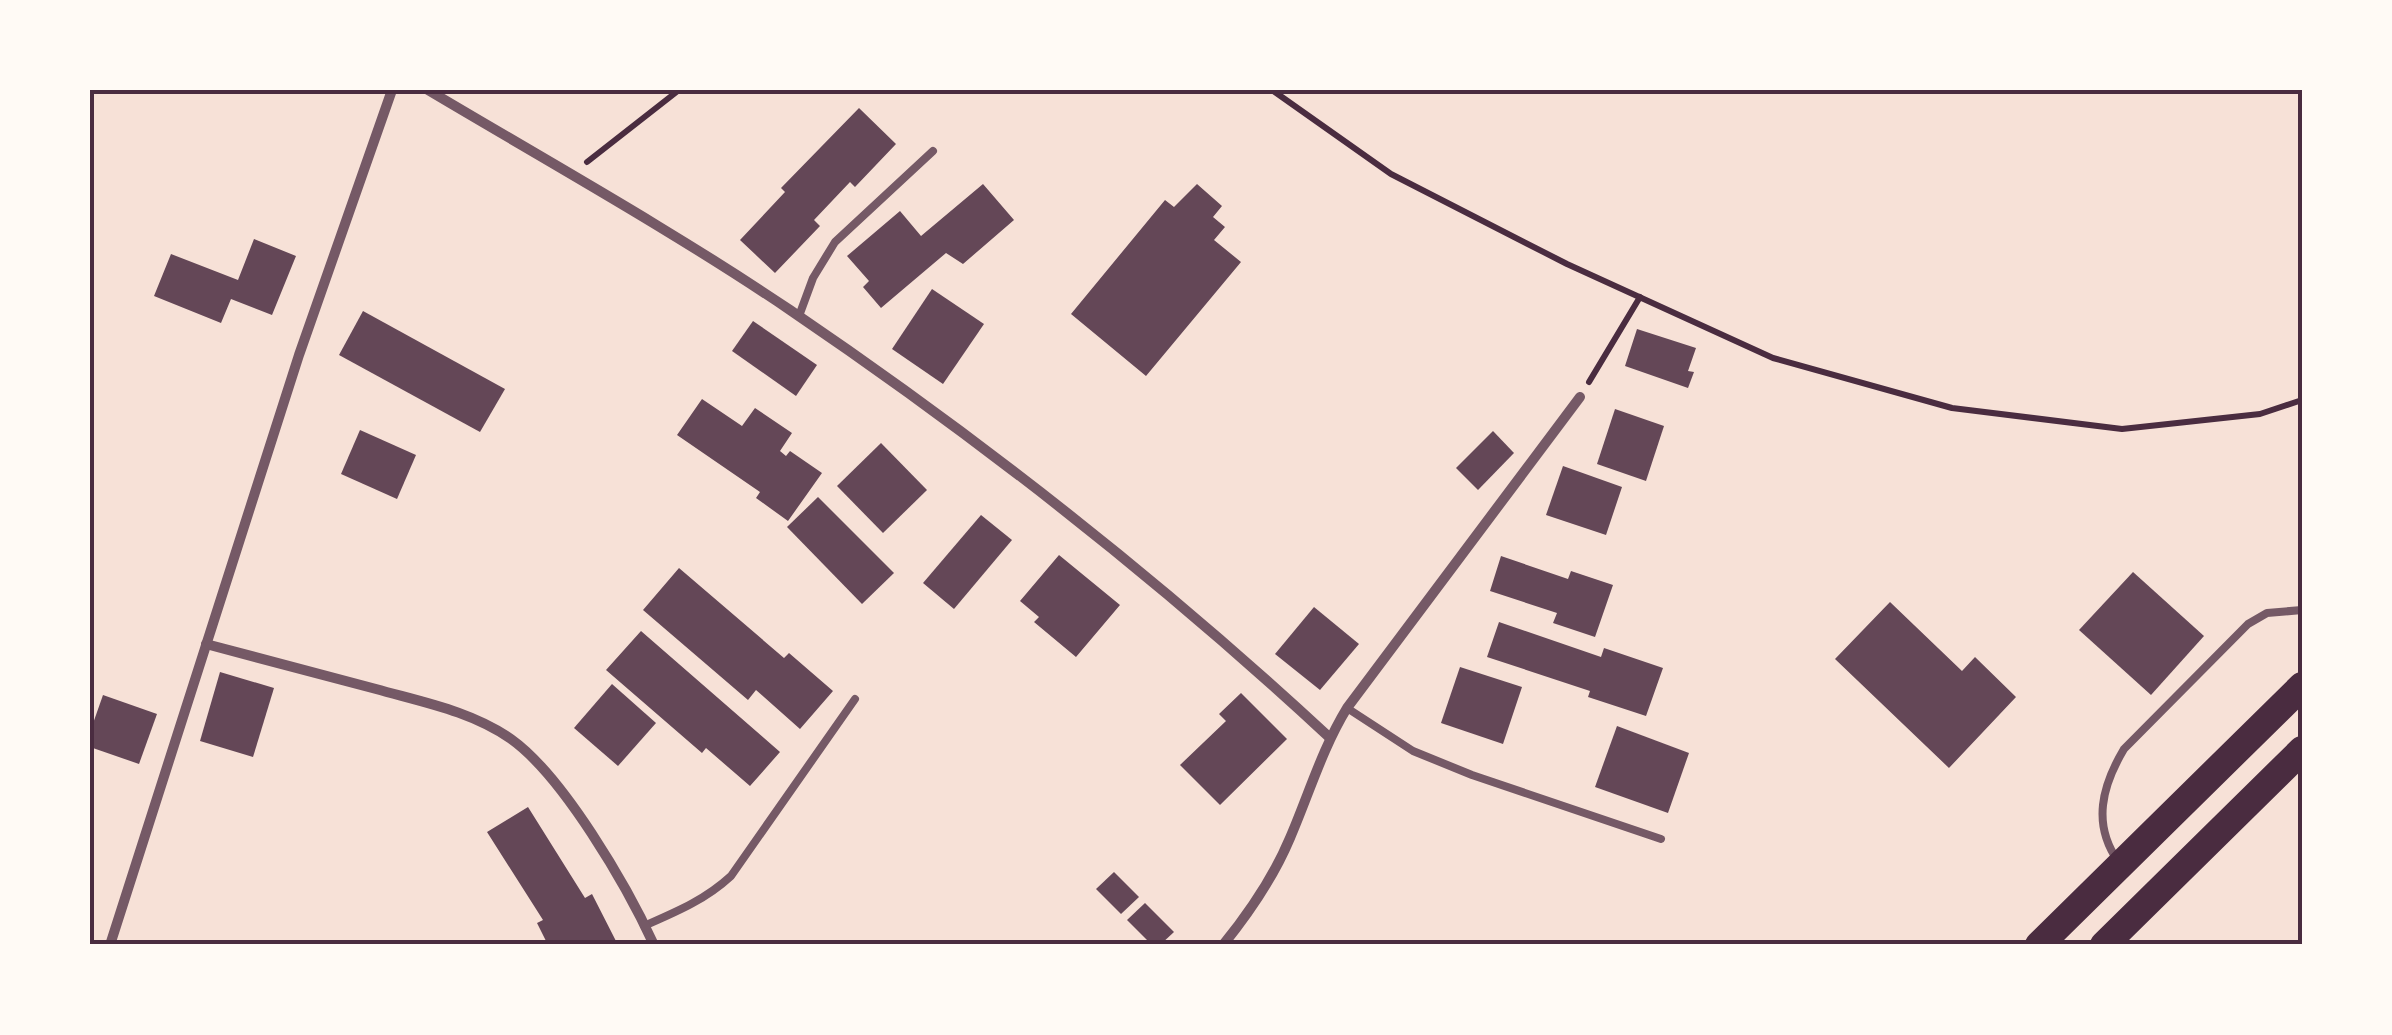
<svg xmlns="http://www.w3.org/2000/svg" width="2392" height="1035" font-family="'Open Sans',sans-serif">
	<rect width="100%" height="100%" fill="#f7e1d7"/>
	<!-- building -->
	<g fill="#644757">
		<polygon points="859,108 896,144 855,187 850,182 814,220 820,226 775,273 740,240 785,192 781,188"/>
		<polygon points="983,184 1014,220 963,264 946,253 881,308 863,287 869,281 847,256 900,211 921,236"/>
		<polygon points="1197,184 1222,206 1213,217 1225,227 1214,240 1241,262 1146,376 1071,314 1165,200 1174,207"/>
		<polygon points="254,239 296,256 272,315 231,299 221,323 154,296 171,254 238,280"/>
		<polygon points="932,289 984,324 943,384 892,349"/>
		<polygon points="363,311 505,389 480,432 339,355"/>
		<polygon points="753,321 817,365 796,396 732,351"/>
		<polygon points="1637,329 1696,348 1688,371 1694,372 1688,388 1625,366"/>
		<polygon points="702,399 742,426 755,408 792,433 780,451 786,456 790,451 822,473 788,521 756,498 760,492 677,435"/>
		<polygon points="1615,409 1664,426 1646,481 1597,464"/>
		<polygon points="360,430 416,455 397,499 341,474"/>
		<polygon points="1493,431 1514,453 1478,490 1456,468"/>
		<polygon points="881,443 927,490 883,533 837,486"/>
		<polygon points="1563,466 1622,487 1606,535 1546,515"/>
		<polygon points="818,497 894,573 862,604 787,527"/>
		<polygon points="981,515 1012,540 954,609 923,583"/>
		<polygon points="1059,555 1120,605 1076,657 1034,622 1039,617 1020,601"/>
		<polygon points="1501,556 1568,579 1571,571 1613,585 1595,637 1553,623 1557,613 1490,591"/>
		<polygon points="679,568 784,658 789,653 833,691 800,729 756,690 748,700 643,610"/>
		<polygon points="2133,572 2204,636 2151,695 2079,630"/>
		<polygon points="1890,602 1962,671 1975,657 2016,697 1949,768 1835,659"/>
		<polygon points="1314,607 1359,644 1320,690 1275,654"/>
		<polygon points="1499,622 1601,657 1604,648 1663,668 1646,716 1588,697 1590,691 1487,657"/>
		<polygon points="641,631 780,752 750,786 706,748 702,753 606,670"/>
		<polygon points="1460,667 1522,687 1503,744 1441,723"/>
		<polygon points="220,672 274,688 253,757 200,741"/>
		<polygon points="612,684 656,723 618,766 574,728"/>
		<polygon points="1241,693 1287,739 1220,805 1180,765 1226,721 1219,714"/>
		<polygon points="103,695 157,714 139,764 90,747 90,732"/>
		<polygon points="1617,726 1689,753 1668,813 1595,787"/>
		<polygon points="528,807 585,898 592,894 618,945 548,945 537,923 543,920 487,832"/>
		<polygon points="1114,872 1139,897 1121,914 1096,889"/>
		<polygon points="1145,903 1174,932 1160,945 1152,945 1127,920"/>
	</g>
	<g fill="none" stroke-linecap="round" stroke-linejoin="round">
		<!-- path -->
		<g stroke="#4a2c40" stroke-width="6">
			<polyline points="1272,90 1391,174 1567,264 1773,358 1952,408 2122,429 2260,414 2302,400"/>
			<polyline points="587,162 679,90"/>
			<polyline points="1589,382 1640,297"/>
		</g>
		<!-- service -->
		<g stroke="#755966" stroke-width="8">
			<polyline points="799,316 813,278 835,242 933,151"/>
			<polyline points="1347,708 1413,751 1472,775 1661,839"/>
			<path d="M 2118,861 C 2092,824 2102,786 2124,749 L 2248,624 L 2267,613 L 2302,610"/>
			<path d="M 644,926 C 676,912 705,900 731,876 L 855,699"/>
		</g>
		<!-- minor -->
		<g stroke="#755966" stroke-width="10">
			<path d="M 428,90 C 549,162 673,231 790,310 C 980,439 1161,581 1329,737"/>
			<path d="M 206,644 C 262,659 319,674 376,689 C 422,702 471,711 511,739 C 563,776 627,886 654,945"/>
			<polyline points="110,945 299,355 392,90"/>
			<path d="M 1223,945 C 1249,913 1274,876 1290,838 C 1309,794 1322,749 1347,708 L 1580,397"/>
		</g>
		<!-- trunk -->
		<g stroke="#4a2c40" stroke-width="28">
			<polyline points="2039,945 2302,686"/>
			<polyline points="2104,945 2302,750"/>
		</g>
	</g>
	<!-- border -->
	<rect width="2392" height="1035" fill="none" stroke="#fffaf5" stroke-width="185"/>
	<rect x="92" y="92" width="2208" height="850" fill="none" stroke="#4a2c40" stroke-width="4"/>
</svg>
